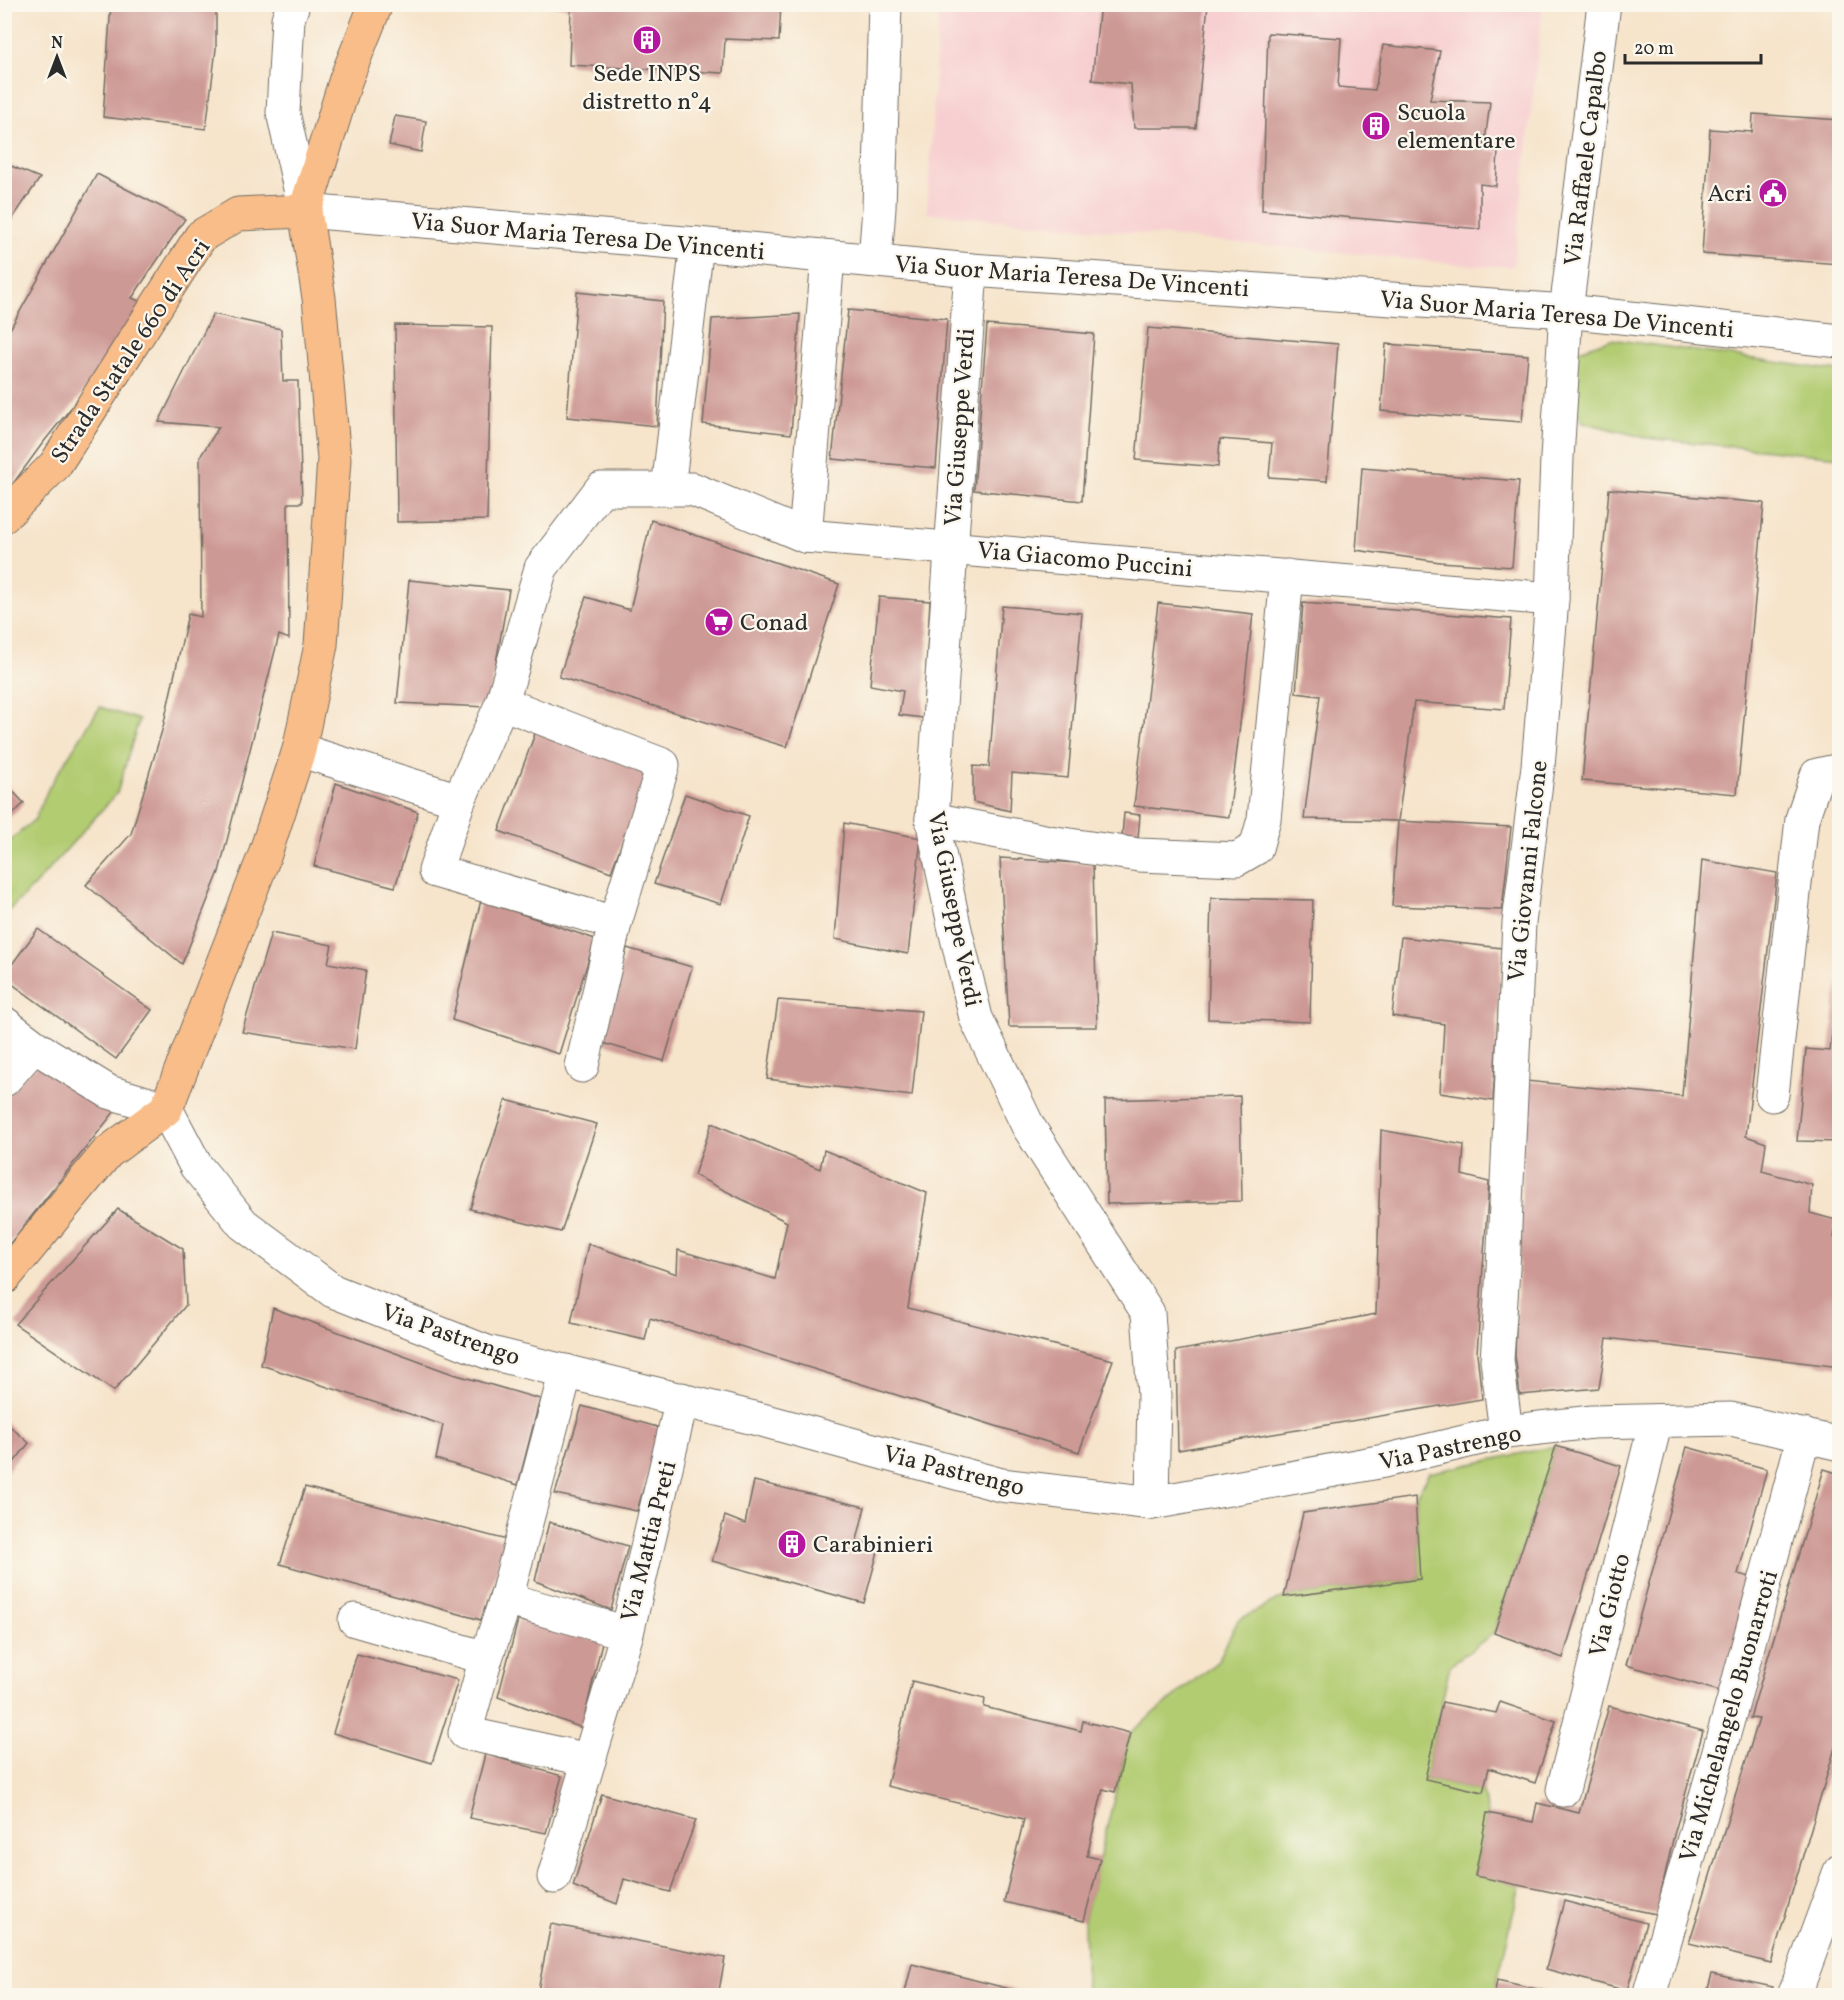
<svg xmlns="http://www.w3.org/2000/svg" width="1844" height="2000" font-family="Vollkorn,serif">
	<rect width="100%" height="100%" fill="#fbf7ec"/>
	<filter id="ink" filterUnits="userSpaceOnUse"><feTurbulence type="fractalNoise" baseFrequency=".0167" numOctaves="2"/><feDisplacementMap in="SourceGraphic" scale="12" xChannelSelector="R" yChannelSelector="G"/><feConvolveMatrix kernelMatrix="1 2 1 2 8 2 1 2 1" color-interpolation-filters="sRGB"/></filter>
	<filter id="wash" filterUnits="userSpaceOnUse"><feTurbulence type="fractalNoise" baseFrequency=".008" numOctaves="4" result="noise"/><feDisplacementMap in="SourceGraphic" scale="24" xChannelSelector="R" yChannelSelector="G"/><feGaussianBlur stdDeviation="1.35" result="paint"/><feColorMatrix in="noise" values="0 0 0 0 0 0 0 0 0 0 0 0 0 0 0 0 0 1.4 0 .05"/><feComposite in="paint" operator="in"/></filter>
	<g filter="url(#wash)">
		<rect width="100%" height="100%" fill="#f6e4cb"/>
		<!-- built -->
		<polygon fill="#f7cfd0" points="939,5 1543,5 1514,266 1480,266 927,213"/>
		<!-- green -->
		<g fill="#b2cc72" stroke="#6e7c4e" stroke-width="1.5">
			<polygon points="1611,339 1839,371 1839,457 1646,438 1583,422 1575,406 1573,352"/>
			<polygon points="100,707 139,720 117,793 33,887 5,914 5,845 35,819 49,787"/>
			<polygon points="1556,1446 1494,1633 1450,1665 1425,1779 1483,1792 1487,1813 1475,1875 1520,1885 1494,1995 1086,1996 1084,1921 1130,1733 1218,1661 1238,1620 1284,1597 1420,1579 1415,1497 1429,1473"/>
		</g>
		<g id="blocks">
			<!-- building -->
			<g fill="#cd9994">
				<polygon points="111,4 216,4 216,49 206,129 103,117"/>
				<polygon points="550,4 781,4 779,41 725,39 723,73 569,65 571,8 550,6"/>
				<polygon points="1100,4 1208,4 1196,128 1134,128 1131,84 1092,80"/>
				<polygon points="1268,33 1341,38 1338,87 1375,90 1383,45 1440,51 1430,100 1490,102 1484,150 1498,151 1496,186 1480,184 1480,229 1262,210"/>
				<polygon points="1753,114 1840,120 1840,264 1702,254 1710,129 1752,132"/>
				<polygon points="395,116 426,121 421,152 389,145"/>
				<polygon points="4,163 40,178 4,231"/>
				<polygon points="97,174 185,219 132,298 146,304 83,393 42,444 4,496 4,340"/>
				<polygon points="577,292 663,301 657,426 567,417"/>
				<polygon points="848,310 947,319 936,468 832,459"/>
				<polygon points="213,314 281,329 283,381 298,381 302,503 288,503 289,639 279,635 219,872 182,964 86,885 131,834 163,727 188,614 201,617 200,457 219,427 159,422"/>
				<polygon points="800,314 791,434 703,424 712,319"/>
				<polygon points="395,325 492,327 487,520 397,522"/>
				<polygon points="987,325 1094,334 1082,501 974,490"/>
				<polygon points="1148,328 1338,344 1327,481 1269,477 1272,443 1220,439 1218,467 1136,460"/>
				<polygon points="1386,344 1528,355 1522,422 1381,411"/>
				<polygon points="1362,468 1519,481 1512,567 1440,562 1356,550"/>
				<polygon points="1609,489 1764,503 1737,794 1582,781"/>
				<polygon points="651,520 839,584 787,747 559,677 586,597 630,610"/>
				<polygon points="409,580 509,590 488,707 397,703"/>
				<polygon points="879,597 930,601 923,718 899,715 903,691 870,685"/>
				<polygon points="1158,603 1253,614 1229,817 1134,806"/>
				<polygon points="1303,603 1511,619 1504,709 1414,702 1398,821 1511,827 1502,910 1392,906 1398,821 1304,819 1320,696 1296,693"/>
				<polygon points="1002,606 1082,613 1068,778 1012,773 1010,811 973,802 973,766 989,767"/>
				<polygon points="536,731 648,773 611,872 499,831"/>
				<polygon points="4,782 24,803 4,823"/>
				<polygon points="336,783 418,812 395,887 314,866"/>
				<polygon points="685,794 749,816 721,904 654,884"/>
				<polygon points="1124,813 1140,815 1138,838 1122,836"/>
				<polygon points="844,823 921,838 908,954 835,939"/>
				<polygon points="1000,858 1093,864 1097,1027 1009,1027"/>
				<polygon points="1702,860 1777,873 1746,1136 1766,1143 1762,1171 1812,1185 1810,1213 1836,1220 1834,1237 1840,1237 1840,1367 1607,1338 1599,1388 1520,1395 1515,1355 1526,1081 1682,1096"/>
				<polygon points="1211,898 1313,900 1310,1022 1208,1019"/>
				<polygon points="481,900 595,939 559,1054 452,1020"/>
				<polygon points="38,929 152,1010 116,1059 4,978 4,975"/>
				<polygon points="271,933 332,945 328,963 366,970 355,1049 242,1032"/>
				<polygon points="1401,937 1502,948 1493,1101 1440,1093 1444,1024 1392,1016"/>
				<polygon points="627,948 692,967 664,1061 599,1042"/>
				<polygon points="1838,980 1840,1142 1797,1141 1806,1049 1830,1051"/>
				<polygon points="778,1000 921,1011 912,1096 767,1079"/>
				<polygon points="40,1064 115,1111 4,1251 4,1100 26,1074"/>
				<polygon points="1240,1096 1242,1201 1107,1204 1105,1100"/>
				<polygon points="506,1100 597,1124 561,1232 470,1209"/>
				<polygon points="712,1123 820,1169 824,1150 927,1193 908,1308 1113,1360 1079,1452 650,1318 645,1340 571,1323 588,1244 677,1274 678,1250 775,1279 787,1222 694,1175"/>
				<polygon points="1381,1130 1464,1145 1462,1175 1489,1182 1477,1353 1482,1399 1178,1450 1176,1351 1376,1314"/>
				<polygon points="118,1209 183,1249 186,1305 114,1391 15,1324"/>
				<polygon points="273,1308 450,1373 540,1399 518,1485 436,1459 443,1425 261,1365"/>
				<polygon points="582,1406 661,1428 637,1511 555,1494"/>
				<polygon points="4,1421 29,1443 4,1475"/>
				<polygon points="1556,1446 1621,1466 1563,1658 1494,1633"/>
				<polygon points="1687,1447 1767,1469 1738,1574 1759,1579 1727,1693 1626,1665"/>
				<polygon points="1824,1469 1840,1474 1840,1731 1771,1963 1689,1943 1759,1719 1750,1718"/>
				<polygon points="754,1481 865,1507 857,1540 879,1548 864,1603 712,1561 725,1516 745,1524"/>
				<polygon points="305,1487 507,1540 481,1620 280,1564"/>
				<polygon points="1415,1497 1420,1579 1284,1597 1303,1513"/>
				<polygon points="549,1522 628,1546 611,1610 535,1581"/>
				<polygon points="518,1620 602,1642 582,1728 498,1697"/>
				<polygon points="357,1654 458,1680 432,1763 333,1733"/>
				<polygon points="912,1681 985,1699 984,1707 1081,1731 1083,1721 1130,1733 1115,1792 1103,1789 1087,1856 1100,1859 1084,1921 1004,1902 1024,1819 887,1786"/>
				<polygon points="1442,1702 1496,1713 1500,1702 1556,1721 1535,1783 1489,1768 1483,1792 1425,1779"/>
				<polygon points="1609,1706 1703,1731 1674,1835 1656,1914 1475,1876 1487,1813 1533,1822 1537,1803 1579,1813"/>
				<polygon points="485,1754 562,1776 546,1833 469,1818"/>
				<polygon points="602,1794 696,1820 670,1892 624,1879 617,1904 573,1886"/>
				<polygon points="1564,1901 1646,1923 1627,1991 1546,1969"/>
				<polygon points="551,1924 725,1958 718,1996 537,1996"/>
				<polygon points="912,1964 1018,1991 1017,1996 904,1996"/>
				<polygon points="1712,1974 1773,1987 1769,1996 1706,1996"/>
				<polygon points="1497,1980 1563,1995 1563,1996 1494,1996"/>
			</g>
		</g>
	</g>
	<g filter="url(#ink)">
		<use href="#blocks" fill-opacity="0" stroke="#726c63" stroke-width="1.5"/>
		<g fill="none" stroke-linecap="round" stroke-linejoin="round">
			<!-- minor casing -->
			<g stroke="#726c63" stroke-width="35">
				<g id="minor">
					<polyline points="293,4 288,19 283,112 305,211 697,244 971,270 1566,311 1840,341"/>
					<polyline points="875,260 879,208 885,4"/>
					<polyline points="971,270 932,819 954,925 976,1018 1028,1126 1148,1313 1154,1395 1152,1503"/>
					<polyline points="668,489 697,244"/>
					<polyline points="805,536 828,257"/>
					<polyline points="299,750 459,800 502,703 541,568 601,489 692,489 805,536 1552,599"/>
					<polyline points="459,800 435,871 615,923 663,765 502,703"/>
					<polyline points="932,819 1049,842 1139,855 1237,859 1256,848 1264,819 1287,576"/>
					<polyline points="4,1023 34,1046 109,1092 166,1109 196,1166 243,1224 333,1291 487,1352 766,1421 1001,1485 1152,1503 1384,1461 1506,1432 1592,1422 1731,1419 1840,1444"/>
					<polyline points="582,1066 615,923"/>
					<polyline points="4,1080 34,1046"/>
					<polyline points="1772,1095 1802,819 1817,775 1840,770"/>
					<polyline points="1506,1432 1497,1360 1503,1269 1519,923 1538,766 1552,599 1557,458 1566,311 1604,4"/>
					<polyline points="506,1599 627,1633 682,1399"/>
					<polyline points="355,1620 486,1658 506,1599 566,1371"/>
					<polyline points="486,1658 465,1733 589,1760"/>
					<polyline points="1563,1790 1656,1421"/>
					<polyline points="554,1877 627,1633"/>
					<polyline points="1649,1996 1733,1702 1804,1435"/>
					<polyline points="1794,1996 1840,1871"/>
				</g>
			</g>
			<!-- major casing -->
			<g stroke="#726c63" stroke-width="35">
				<g id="major">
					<polyline points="4,516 55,465 201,236 238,214 305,211"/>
					<polyline points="4,1278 107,1153 166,1109 264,857 299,750 321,645 334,459 319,298 305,211 346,79 376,4"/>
				</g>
			</g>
			<!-- minor -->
			<use href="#minor" stroke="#fff" stroke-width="33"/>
			<!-- major -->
			<use href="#major" stroke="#f8bd89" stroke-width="33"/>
		</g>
	</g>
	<!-- icons -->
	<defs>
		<g id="building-disc" transform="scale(1.5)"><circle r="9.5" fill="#b5179e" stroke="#fbf7ec"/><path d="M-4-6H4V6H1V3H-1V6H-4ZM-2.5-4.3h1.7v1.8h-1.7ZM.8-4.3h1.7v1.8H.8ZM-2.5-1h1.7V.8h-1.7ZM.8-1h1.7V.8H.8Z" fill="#fff"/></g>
		<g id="civic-disc" transform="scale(1.5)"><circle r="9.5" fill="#b5179e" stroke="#fbf7ec"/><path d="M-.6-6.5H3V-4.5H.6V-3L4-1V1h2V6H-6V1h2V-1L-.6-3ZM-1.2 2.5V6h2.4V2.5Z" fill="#fff"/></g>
		<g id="supermarket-disc" transform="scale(1.5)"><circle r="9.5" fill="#b5179e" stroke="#fbf7ec"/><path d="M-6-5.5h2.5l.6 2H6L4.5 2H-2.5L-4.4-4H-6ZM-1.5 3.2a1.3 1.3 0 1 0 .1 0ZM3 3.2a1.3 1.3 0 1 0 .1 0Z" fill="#fff"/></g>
	</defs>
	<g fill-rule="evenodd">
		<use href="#building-disc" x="647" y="40"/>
		<use href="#building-disc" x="1376" y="126"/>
		<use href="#civic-disc" x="1773" y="193"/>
		<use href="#supermarket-disc" x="719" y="622"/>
		<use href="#building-disc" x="792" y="1544"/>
	</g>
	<g text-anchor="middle" stroke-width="4.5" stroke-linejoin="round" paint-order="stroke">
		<!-- poi labels -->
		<g font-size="24" fill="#2b2b2b" stroke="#fbf7ec" text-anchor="start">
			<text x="647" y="81" text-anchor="middle">Sede INPS<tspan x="647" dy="28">distretto n°4</tspan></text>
			<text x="1397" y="120">Scuola<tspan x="1397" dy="28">elementare</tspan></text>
			<text x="1752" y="201" text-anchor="end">Acri</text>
			<text x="740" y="630">Conad</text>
			<text x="813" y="1552">Carabinieri</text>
		</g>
		<!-- street labels -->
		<g font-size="24" fill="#2b2b2b" stroke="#fbf7ec">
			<text transform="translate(1585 158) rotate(-83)" y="8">Via Raffaele Capalbo</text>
			<text transform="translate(588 236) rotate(5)" y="8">Via Suor Maria Teresa De Vincenti</text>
			<text transform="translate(1072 276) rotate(4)" y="8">Via Suor Maria Teresa De Vincenti</text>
			<text transform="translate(1557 314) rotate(5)" y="8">Via Suor Maria Teresa De Vincenti</text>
			<text transform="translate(130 351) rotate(-56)" y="8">Strada Statale 660 di Acri</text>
			<text transform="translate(959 427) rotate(-86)" y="8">Via Giuseppe Verdi</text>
			<text transform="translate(1085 559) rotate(5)" y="8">Via Giacomo Puccini</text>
			<text transform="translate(1527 871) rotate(-84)" y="8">Via Giovanni Falcone</text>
			<text transform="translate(955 909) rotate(79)" y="8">Via Giuseppe Verdi</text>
			<text transform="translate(451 1334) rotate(19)" y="8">Via Pastrengo</text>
			<text transform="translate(1450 1447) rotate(-12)" y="8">Via Pastrengo</text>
			<text transform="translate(954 1470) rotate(14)" y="8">Via Pastrengo</text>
			<text transform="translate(648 1541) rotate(-76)" y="8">Via Mattia Preti</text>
			<text transform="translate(1609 1605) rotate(-76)" y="8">Via Giotto</text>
			<text transform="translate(1728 1716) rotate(-74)" y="8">Via Michelangelo Buonarroti</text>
		</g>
	</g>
	<!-- margin -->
	<rect width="1844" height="2000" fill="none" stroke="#fbf7ec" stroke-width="24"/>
	<!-- north arrow -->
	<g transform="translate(57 57)" stroke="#fbf7ec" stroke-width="4.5" paint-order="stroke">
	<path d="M0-4.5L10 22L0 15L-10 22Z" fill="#2b2b2b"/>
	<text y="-9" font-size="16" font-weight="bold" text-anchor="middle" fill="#2b2b2b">N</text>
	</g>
	<!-- scale -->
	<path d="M1625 54v9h136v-9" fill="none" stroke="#2b2b2b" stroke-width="3"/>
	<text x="1634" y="54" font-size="18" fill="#2b2b2b" stroke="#fbf7ec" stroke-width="4.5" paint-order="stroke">20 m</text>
</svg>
